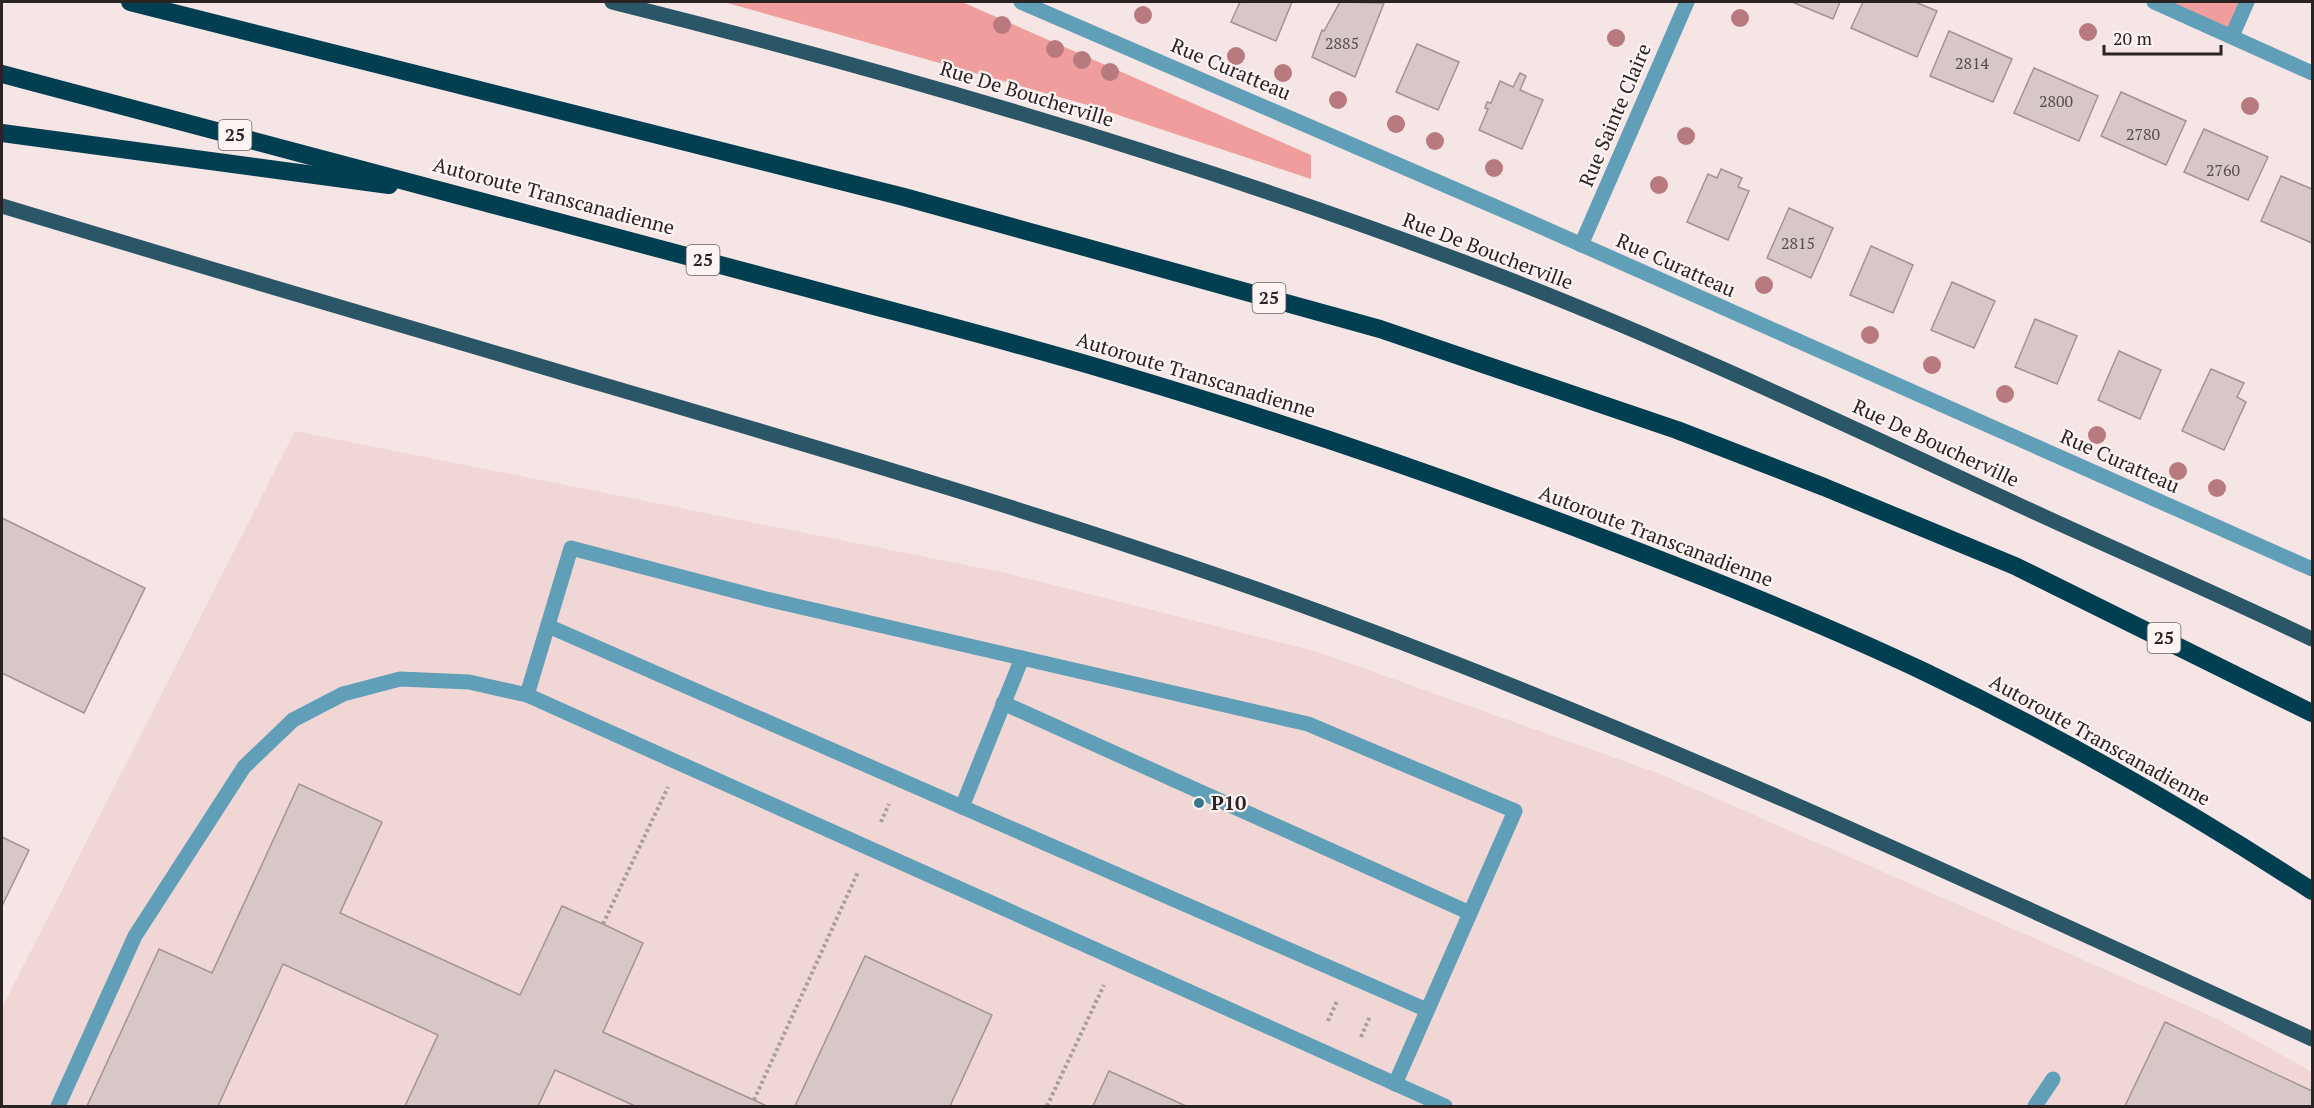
<svg xmlns="http://www.w3.org/2000/svg" width="2314" height="1108" font-family="'PT Serif',serif">
	<rect width="100%" height="100%" fill="#f6e5e5"/>
	<!-- built -->
	<polygon fill="#f0d7d6" points="295,431 1006,573 1318,652 1663,775 2218,1019 2312,1072 2312,1106 2,1106 2,1008"/>
	<!-- green -->
	<g fill="#ef9e9d">
		<polygon points="724,2 962,2 1311,155 1311,179 1091,106"/>
		<polygon points="2154,2 2247,2 2232,36"/>
	</g>
	<!-- building -->
	<g fill="#d7c7c6" stroke="#a29392" stroke-width="1.5">
		<polygon points="1240,2 1292,2 1276,41 1231,22"/>
		<polygon points="1340,2 1384,3 1355,77 1312,57 1322,30 1324,31"/>
		<polygon points="1792,2 1840,2 1833,19"/>
		<polygon points="1863,2 1915,2 1937,11 1917,57 1851,28"/>
		<polygon points="1949,31 2012,59 1993,102 1930,76"/>
		<polygon points="1417,44 1459,62 1438,110 1396,92"/>
		<polygon points="2034,68 2098,96 2079,141 2014,113"/>
		<polygon points="1520,73 1526,76 1520,90 1543,100 1522,149 1479,130 1488,109 1485,108 1487,102 1491,103 1500,81 1513,87"/>
		<polygon points="2121,92 2186,121 2166,165 2101,136"/>
		<polygon points="2204,129 2268,157 2248,200 2184,172"/>
		<polygon points="1721,169 1742,178 1738,187 1749,191 1728,240 1687,222 1708,174 1717,178"/>
		<polygon points="2281,176 2312,189 2312,243 2261,221"/>
		<polygon points="1789,208 1833,228 1811,278 1767,258"/>
		<polygon points="1871,246 1913,265 1893,313 1850,295"/>
		<polygon points="1952,282 1995,301 1974,348 1931,330"/>
		<polygon points="2035,319 2077,336 2057,384 2015,367"/>
		<polygon points="2119,351 2161,370 2140,419 2098,400"/>
		<polygon points="2211,369 2244,383 2237,397 2246,402 2224,450 2182,431"/>
		<polygon points="2,518 145,588 84,713 2,673"/>
		<polygon points="299,784 382,822 340,913 520,995 562,906 603,924 643,943 603,1032 767,1106 635,1106 555,1070 538,1106 405,1106 438,1035 283,964 218,1106 87,1106 159,949 212,973"/>
		<polygon points="2,837 29,850 2,906"/>
		<polygon points="865,956 992,1015 950,1106 795,1106"/>
		<polygon points="2165,1022 2312,1091 2312,1106 2125,1106"/>
		<polygon points="1109,1071 1186,1106 1093,1106"/>
	</g>
	<g fill="none" stroke-linecap="round" stroke-linejoin="round">
		<!-- path -->
		<g stroke="#a89c9c" stroke-width="4" stroke-dasharray="3 3" stroke-linecap="butt">
			<polyline points="881,822 889,804"/>
			<polyline points="603,924 668,787"/>
			<polyline points="1328,1021 1338,999"/>
			<polyline points="1361,1037 1370,1016"/>
			<polyline points="754,1100 858,872"/>
			<polyline points="1047,1106 1104,985"/>
		</g>
		<!-- minor -->
		<g stroke="#619eb7" stroke-width="15">
			<polyline points="1021,2 1519,217 2312,569"/>
			<polyline points="2154,2 2312,73"/>
			<polyline points="2232,36 2247,2"/>
			<polyline points="1581,245 1687,2"/>
			<polyline points="548,626 1427,1010"/>
			<polyline points="527,695 571,548 762,598 1308,724 1515,811 1395,1084"/>
			<polyline points="1003,703 1470,913"/>
			<polyline points="962,807 1022,658"/>
			<polyline points="58,1106 135,936 244,767 293,720 343,694 400,679 469,682 527,695 1445,1106"/>
			<polyline points="2035,1106 2053,1079"/>
		</g>
		<!-- major -->
		<g stroke="#2a5667" stroke-width="15">
			<path d="M 612,2 C 914,77 1212,165 1503,277 C 1679,345 1850,427 2021,506 C 2118,551 2216,593 2312,639"/>
			<path d="M 2,206 C 191,263 381,320 570,375 C 812,446 1053,516 1290,601 C 1639,727 1975,884 2312,1039"/>
		</g>
		<!-- highway -->
		<g stroke="#003e51" stroke-width="18">
			<polyline points="130,2 904,197 1380,329 1677,430 1824,487 2015,566 2312,713"/>
			<path d="M 2,74 C 269,144 536,214 803,287 C 906,315 1010,341 1113,372 C 1283,422 1451,480 1616,543 C 1721,583 1824,624 1925,672 C 2059,736 2188,810 2312,891"/>
			<polyline points="2,133 389,185"/>
		</g>
	</g>
	<!-- trees -->
	<g fill="#b87a7f">
		<circle cx="1143" cy="15" r="9"/>
		<circle cx="1740" cy="18" r="9"/>
		<circle cx="1002" cy="25" r="9"/>
		<circle cx="2088" cy="32" r="9"/>
		<circle cx="1616" cy="38" r="9"/>
		<circle cx="1055" cy="49" r="9"/>
		<circle cx="1236" cy="56" r="9"/>
		<circle cx="1082" cy="60" r="9"/>
		<circle cx="1110" cy="72" r="9"/>
		<circle cx="1283" cy="73" r="9"/>
		<circle cx="1338" cy="100" r="9"/>
		<circle cx="2250" cy="106" r="9"/>
		<circle cx="1396" cy="124" r="9"/>
		<circle cx="1686" cy="136" r="9"/>
		<circle cx="1435" cy="141" r="9"/>
		<circle cx="1494" cy="168" r="9"/>
		<circle cx="1659" cy="185" r="9"/>
		<circle cx="1764" cy="285" r="9"/>
		<circle cx="1870" cy="335" r="9"/>
		<circle cx="1932" cy="365" r="9"/>
		<circle cx="2005" cy="394" r="9"/>
		<circle cx="2097" cy="435" r="9"/>
		<circle cx="2178" cy="471" r="9"/>
		<circle cx="2217" cy="488" r="9"/>
	</g>
	<!-- markers -->
	<circle fill="#39758c" stroke="#fef4f4" stroke-width="2" cx="1199" cy="803" r="6"/>
	<g text-anchor="middle" stroke-width="4.5" stroke-linejoin="round" paint-order="stroke">
		<!-- number labels -->
		<g font-size="16" fill="#544c4c">
			<text x="1342" y="49">2885</text>
			<text x="1972" y="69">2814</text>
			<text x="2056" y="107">2800</text>
			<text x="2143" y="140">2780</text>
			<text x="2223" y="176">2760</text>
			<text x="1798" y="249">2815</text>
		</g>
		<!-- shield labels -->
		<g fill="#fef4f4" stroke="#696262" stroke-width="1.5">
			<rect x="218.5" y="120" width="33" height="30" rx="4.5"/>
			<rect x="686.5" y="245" width="33" height="30" rx="4.5"/>
			<rect x="1252.5" y="283" width="33" height="30" rx="4.5"/>
			<rect x="2147.5" y="623" width="33" height="30" rx="4.5"/>
		</g>
		<g font-size="18" font-weight="bold" fill="#292323">
			<text x="235" y="141">25</text>
			<text x="703" y="266">25</text>
			<text x="1269" y="304">25</text>
			<text x="2164" y="644">25</text>
		</g>
		<!-- street labels -->
		<g font-size="20" fill="#292323" stroke="#fef4f4">
			<text transform="translate(1231 69) rotate(23)" y="7">Rue Curatteau</text>
			<text transform="translate(1027 94) rotate(17)" y="7">Rue De Boucherville</text>
			<text transform="translate(1615 115) rotate(-67)" y="7">Rue Sainte Claire</text>
			<text transform="translate(554 196) rotate(15)" y="7">Autoroute Transcanadienne</text>
			<text transform="translate(1488 251) rotate(21)" y="7">Rue De Boucherville</text>
			<text transform="translate(1676 265) rotate(24)" y="7">Rue Curatteau</text>
			<text transform="translate(1196 375) rotate(17)" y="7">Autoroute Transcanadienne</text>
			<text transform="translate(1936 443) rotate(25)" y="7">Rue De Boucherville</text>
			<text transform="translate(2120 461) rotate(24)" y="7">Rue Curatteau</text>
			<text transform="translate(1656 536) rotate(21)" y="7">Autoroute Transcanadienne</text>
			<text transform="translate(2100 740) rotate(29)" y="7">Autoroute Transcanadienne</text>
		</g>
		<!-- poi labels -->
		<g font-size="20" font-weight="bold" fill="#292323" stroke="#fef4f4" text-anchor="start">
			<text x="1211" y="810">P10</text>
		</g>
	</g>
	<!-- border -->
	<rect width="2314" height="1108" fill="none" stroke="#292323" stroke-width="6"/>
	<!-- scale -->
	<path d="M2104 45v9h117v-9" fill="none" stroke="#292323" stroke-width="3"/>
	<text x="2113" y="45" font-size="18" fill="#292323" stroke="#fef4f4" stroke-width="4.5" paint-order="stroke">20 m</text>
</svg>
